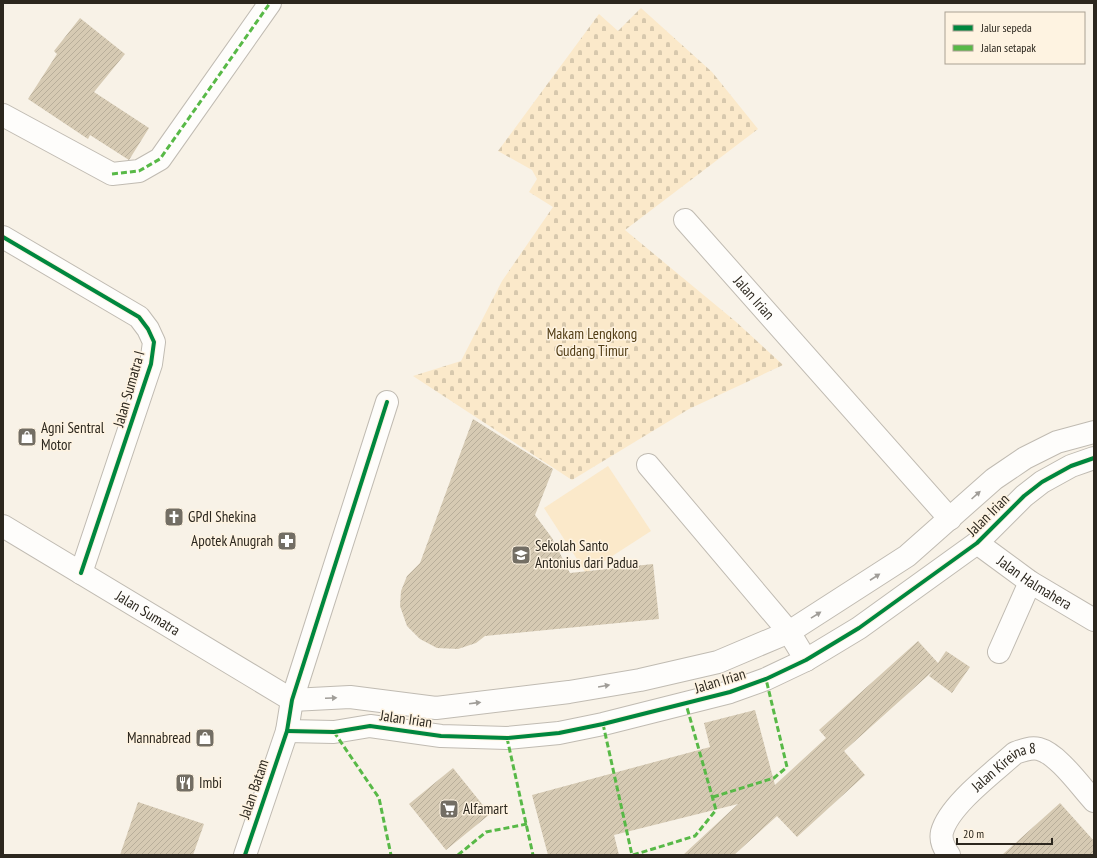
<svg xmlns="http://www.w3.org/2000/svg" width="1097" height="858" font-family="'PT Sans Narrow',sans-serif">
	<defs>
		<pattern id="cemetery-stones" width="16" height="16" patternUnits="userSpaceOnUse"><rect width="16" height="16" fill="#fbe9ca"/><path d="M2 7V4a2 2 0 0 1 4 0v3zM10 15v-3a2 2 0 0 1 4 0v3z" fill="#d7c8ad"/></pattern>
		<pattern id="building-hatch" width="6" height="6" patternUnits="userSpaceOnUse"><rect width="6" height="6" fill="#d6cab3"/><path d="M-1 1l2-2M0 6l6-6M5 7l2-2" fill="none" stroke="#b8ae9a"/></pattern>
	</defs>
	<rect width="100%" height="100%" fill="#f8f2e7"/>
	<!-- cemetery -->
	<polygon fill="url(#cemetery-stones)" points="641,8 712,72 758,129 625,230 735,321 783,365 689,409 572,480 413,376 461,361 502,281 553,207 529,192 537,179 532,170 498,151 599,14 618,31"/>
	<!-- pitch -->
	<polygon fill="#fbe9ca" points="608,466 651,531 586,573 544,508"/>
	<!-- building -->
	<g fill="url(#building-hatch)">
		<polygon points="80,18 125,54 94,92 149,128 129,160 90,135 88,139 28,99 57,54 54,51"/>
		<polygon points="473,419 553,469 535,515 552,538 570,573 653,564 659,619 485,636 476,643 458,649 437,648 420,639 407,626 400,606 401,591 407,576 420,563"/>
		<polygon points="918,641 938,663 946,651 970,667 952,693 929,676 933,671 844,751 865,775 797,837 777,816 734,855 683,855 738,804 614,835 619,855 548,855 532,795 710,747 704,723 755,710 775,785 826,738 819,730"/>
		<polygon points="453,768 490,814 446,850 409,804"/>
		<polygon points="138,802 204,824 193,855 120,855"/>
		<polygon points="1060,803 1094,841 1094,855 1002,855"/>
	</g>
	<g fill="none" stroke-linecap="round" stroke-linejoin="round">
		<!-- minor casing -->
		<g stroke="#c0bbb2" stroke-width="24">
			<g id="minor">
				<polyline points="3,115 112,174 139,171 160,159 270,3"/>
				<path id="s1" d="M 685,220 L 950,519"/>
				<polyline points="3,237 139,317 148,329 154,342 151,364 81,573"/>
				<polyline points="387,402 292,700 350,697 436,708 569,692 640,680 718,662 789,632 907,556 994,479 1025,458 1057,442 1094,432"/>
				<polyline points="648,465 789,632 806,660"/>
				<path id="s2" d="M 977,543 L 1030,582 L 1094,620"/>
				<polyline points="999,652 1030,582"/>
				<polyline points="287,731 334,732 370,726 441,736 507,738 559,733 603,724 730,692 766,679 806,660 859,628 977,543 1024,496 1042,482 1071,466 1094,458"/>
				<path id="s3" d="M 949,855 C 944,848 940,841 942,832 C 949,805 994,772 1015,753 C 1023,750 1031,747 1039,749 C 1058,754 1081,787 1094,801"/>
			</g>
		</g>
		<!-- tertiary casing -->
		<g stroke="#c0bbb2" stroke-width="24">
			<g id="tertiary">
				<path id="s4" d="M 3,526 L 292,700 L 287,731 L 245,855"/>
			</g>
		</g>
		<!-- minor -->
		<use href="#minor" stroke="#fefdfb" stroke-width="22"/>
		<!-- tertiary -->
		<use href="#tertiary" stroke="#fefdfb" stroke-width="22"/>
		<!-- quiet -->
		<g stroke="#58b947" stroke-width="3" stroke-dasharray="6 3" stroke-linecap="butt">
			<polyline points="112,174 139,171 160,159 270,3"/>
			<polyline points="603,724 632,855"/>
			<polyline points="334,732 379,798 391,855"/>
			<polyline points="507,738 533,855"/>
			<polyline points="713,797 774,778 787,767 766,679"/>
			<polyline points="458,855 486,832 527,824"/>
			<polyline points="633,855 695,836 716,810 686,704"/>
		</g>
		<!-- cycleway casing -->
		<g stroke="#fef3e1" stroke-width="6">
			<g id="cycleway">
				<polyline points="3,237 139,317 148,329 154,342 151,364 81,573"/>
				<polyline points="287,731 334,732 370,726 441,736 507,738 559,733 603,724 730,692 766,679 806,660 859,628 977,543 1024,496 1042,482 1071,466 1094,458"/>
				<polyline points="245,855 287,731 292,700 387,402"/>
			</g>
		</g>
		<!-- cycleway -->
		<use href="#cycleway" stroke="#00873e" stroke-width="4"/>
	</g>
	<!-- one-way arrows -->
	<defs><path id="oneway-solid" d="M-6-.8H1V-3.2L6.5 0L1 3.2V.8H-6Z"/></defs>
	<g fill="#a09d98">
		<use href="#oneway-solid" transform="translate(976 495) rotate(-42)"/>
		<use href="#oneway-solid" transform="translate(875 577) rotate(-33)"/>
		<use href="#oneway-solid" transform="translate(816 615) rotate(-32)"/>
		<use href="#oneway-solid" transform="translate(604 686) rotate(-10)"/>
		<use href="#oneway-solid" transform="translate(331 698) rotate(-3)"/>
		<use href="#oneway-solid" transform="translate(475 703) rotate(-7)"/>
	</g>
	<!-- icons -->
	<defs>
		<g id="shop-square" transform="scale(1)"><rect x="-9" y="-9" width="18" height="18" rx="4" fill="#736e64" stroke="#fef3e1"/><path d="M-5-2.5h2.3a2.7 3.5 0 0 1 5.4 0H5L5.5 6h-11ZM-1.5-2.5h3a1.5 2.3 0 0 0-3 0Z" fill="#fff"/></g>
		<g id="church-square" transform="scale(1)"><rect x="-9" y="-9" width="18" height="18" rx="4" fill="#736e64" stroke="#fef3e1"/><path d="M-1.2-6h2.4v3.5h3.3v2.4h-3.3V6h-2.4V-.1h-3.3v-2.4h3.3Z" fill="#fff"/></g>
		<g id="pharmacy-square" transform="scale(1)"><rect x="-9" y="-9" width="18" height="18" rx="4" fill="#736e64" stroke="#fef3e1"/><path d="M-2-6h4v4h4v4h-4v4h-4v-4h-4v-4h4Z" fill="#fff"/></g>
		<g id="school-square" transform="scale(1)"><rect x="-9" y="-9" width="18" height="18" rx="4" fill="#736e64" stroke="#fef3e1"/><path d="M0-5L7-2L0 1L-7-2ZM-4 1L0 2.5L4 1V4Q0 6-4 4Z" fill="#fff"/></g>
		<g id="restaurant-square" transform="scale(1)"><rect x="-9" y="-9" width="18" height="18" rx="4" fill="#736e64" stroke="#fef3e1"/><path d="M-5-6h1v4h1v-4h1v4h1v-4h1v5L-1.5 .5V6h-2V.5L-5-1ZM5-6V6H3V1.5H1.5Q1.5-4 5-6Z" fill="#fff"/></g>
		<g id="supermarket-square" transform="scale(1)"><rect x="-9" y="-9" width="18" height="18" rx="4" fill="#736e64" stroke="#fef3e1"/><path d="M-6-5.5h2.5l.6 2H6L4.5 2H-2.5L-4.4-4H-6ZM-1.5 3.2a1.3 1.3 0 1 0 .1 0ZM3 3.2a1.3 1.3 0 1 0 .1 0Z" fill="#fff"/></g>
	</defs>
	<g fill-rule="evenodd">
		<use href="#shop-square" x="27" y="437"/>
		<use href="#church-square" x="174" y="517"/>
		<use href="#pharmacy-square" x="287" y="541"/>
		<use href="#school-square" x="521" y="555"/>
		<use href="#shop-square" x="205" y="738"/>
		<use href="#restaurant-square" x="185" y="783"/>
		<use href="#supermarket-square" x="449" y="809"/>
	</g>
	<g text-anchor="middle" stroke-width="3" stroke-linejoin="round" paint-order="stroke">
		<!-- street labels -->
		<g font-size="15" fill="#2c271e" stroke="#fef3e1">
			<text dy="5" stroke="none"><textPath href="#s1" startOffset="104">Jalan Irian</textPath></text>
			<text transform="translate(129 389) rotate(-74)" y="5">Jalan Sumatra I</text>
			<text transform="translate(988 515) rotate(-45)" y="5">Jalan Irian</text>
			<text dy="5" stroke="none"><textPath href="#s2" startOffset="70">Jalan Halmahera</textPath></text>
			<text dy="5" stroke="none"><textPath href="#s4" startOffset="169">Jalan Sumatra</textPath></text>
			<text transform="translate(720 681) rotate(-17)" y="5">Jalan Irian</text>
			<text transform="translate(406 719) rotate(8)" y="5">Jalan Irian</text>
			<text dy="5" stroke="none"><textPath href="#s3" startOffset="117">Jalan Kireina 8</textPath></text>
			<text transform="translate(254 789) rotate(-71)" y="5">Jalan Batam</text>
		</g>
		<!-- park labels -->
		<g font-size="15" fill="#513c14" stroke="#fef3e1">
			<text x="592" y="339">Makam Lengkong<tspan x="592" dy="17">Gudang Timur</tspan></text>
		</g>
		<!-- poi labels -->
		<g font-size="15" fill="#2c271e" stroke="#fef3e1" text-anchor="start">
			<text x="41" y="433">Agni Sentral<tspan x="41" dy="17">Motor</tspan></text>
			<text x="188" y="522">GPdI Shekina</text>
			<text x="273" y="546" text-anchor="end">Apotek Anugrah</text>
			<text x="535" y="551">Sekolah Santo<tspan x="535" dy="17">Antonius dari Padua</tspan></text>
			<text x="191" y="743" text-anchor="end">Mannabread</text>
			<text x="199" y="788">Imbi</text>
			<text x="463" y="814">Alfamart</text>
		</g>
	</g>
	<!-- border -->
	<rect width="1097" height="858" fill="none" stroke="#2c271e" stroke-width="8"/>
	<!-- legend -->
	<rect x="945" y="12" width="140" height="52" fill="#fef3e1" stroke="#aaa193"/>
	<rect x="953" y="25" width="20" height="6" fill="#00873e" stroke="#aaa193"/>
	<text x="981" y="32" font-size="12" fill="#2c271e">Jalur sepeda</text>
	<rect x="953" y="45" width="20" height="6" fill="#58b947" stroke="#aaa193"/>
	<text x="981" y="52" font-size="12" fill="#2c271e">Jalan setapak</text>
	<!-- scale -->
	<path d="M957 838v6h95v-6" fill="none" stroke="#2c271e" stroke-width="2"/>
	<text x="963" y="838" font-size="12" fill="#2c271e" stroke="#fef3e1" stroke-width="3" paint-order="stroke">20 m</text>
</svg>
